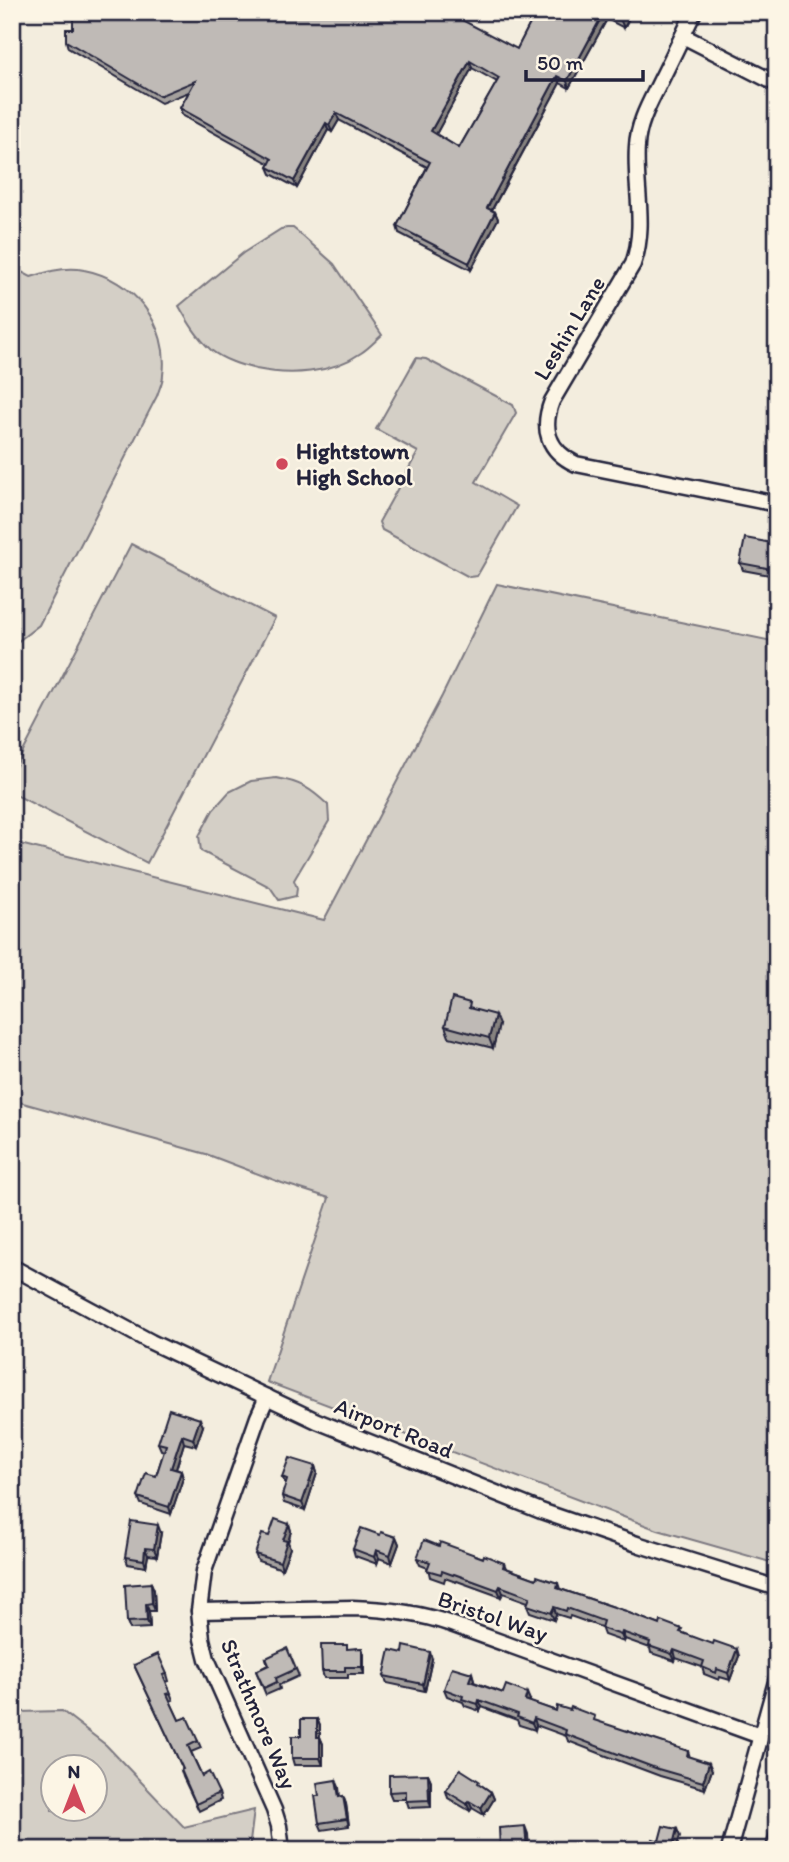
<svg xmlns="http://www.w3.org/2000/svg" width="789" height="1862" font-family="Itim,sans-serif">
	<rect width="100%" height="100%" fill="#f3edde"/>
	<filter id="ink" filterUnits="userSpaceOnUse"><feTurbulence type="fractalNoise" baseFrequency=".0143" numOctaves="2"/><feDisplacementMap in="SourceGraphic" scale="14" xChannelSelector="R" yChannelSelector="G"/><feConvolveMatrix kernelMatrix="1 2 1 2 8 2 1 2 1" color-interpolation-filters="sRGB"/></filter>
	<g filter="url(#ink)">
		<!-- green -->
		<g fill="#d4cfc6" stroke="#7b7880" stroke-width="2" fill-rule="evenodd">
			<path d="M 287,228 L 293,228 L 298,232 L 334,264 L 382,335 C 375,341 369,348 361,353 C 331,374 290,376 256,369 C 241,365 223,360 211,350 C 197,337 188,322 179,306 L 243,253 L 281,229 Z"/>
			<path d="M 12,267 L 31,277 C 48,271 67,266 84,270 C 133,279 170,325 163,375 C 163,382 159,389 157,396 L 39,625 L 12,646 Z"/>
			<polygon points="416,358 426,359 513,405 516,413 476,482 517,506 477,576 469,577 382,530 379,522 418,452 376,429"/>
			<polygon points="131,544 275,618 147,863 12,793 12,773"/>
			<polygon points="497,584 777,642 777,1564 658,1530 267,1382 329,1198 282,1183 206,1154 12,1100 12,842 324,920 442,696"/>
			<path d="M 276,778 C 300,782 310,788 328,805 L 329,821 L 294,880 L 297,888 L 296,896 L 279,900 L 270,887 L 201,851 L 199,836 L 213,810 L 229,792 L 251,781 Z"/>
			<path d="M 12,1708 L 18,1712 L 62,1711 L 106,1745 L 184,1827 L 254,1810 L 249,1850 L 12,1850 ZM 52,1768 L 94,1768 L 94,1810 L 52,1810 Z"/>
		</g>
		<g fill="none" stroke-linecap="round" stroke-linejoin="round">
			<!-- street casing -->
			<g stroke="#22223b" stroke-width="19">
				<g id="street">
					<path d="M 694,12 C 683,35 672,58 661,80 C 651,101 638,122 637,146 C 634,186 647,225 633,264 L 552,401 C 541,429 548,451 576,464 L 777,504"/>
					<polyline points="683,36 777,84"/>
					<polyline points="12,1267 151,1342 317,1421 541,1511 640,1545 777,1588"/>
					<polyline points="267,1397 258,1417 204,1571 199,1611 202,1639 207,1659 274,1810 279,1826 282,1850"/>
					<path d="M 199,1611 L 353,1608 C 387,1609 420,1613 451,1624 L 760,1736"/>
					<polyline points="729,1850 777,1678"/>
				</g>
			</g>
			<!-- street -->
			<use href="#street" stroke="#fcf5e5" stroke-width="14"/>
		</g>
		<!-- wall -->
		<g fill="#a4a09d" stroke="#22223b" stroke-width="2" fill-rule="evenodd">
			<path d="M 536,12 L 632,12 L 624,28 L 607,19 L 569,88 L 560,83 L 492,210 L 495,212 L 498,219 L 471,270 L 399,233 L 397,226 L 427,167 L 339,120 L 332,132 L 328,130 L 297,188 L 271,174 L 268,167 L 270,164 L 182,115 L 180,108 L 189,92 L 161,103 L 68,48 L 66,41 L 81,15 L 517,49 ZM 472,68 L 497,82 L 459,148 L 436,134 Z"/>
			<polygon points="777,544 777,566 775,576 743,570 740,563"/>
			<polygon points="499,1025 493,1048 449,1037 445,1026"/>
			<polygon points="203,1426 196,1446 184,1443 176,1469 181,1471 183,1478 171,1514 141,1504 138,1497 156,1476 164,1451 161,1450 158,1443"/>
			<polygon points="315,1466 317,1473 305,1510 284,1503 282,1496 286,1484 282,1477"/>
			<polygon points="289,1524 291,1531 288,1542 290,1548 282,1569 258,1561 255,1554 269,1536"/>
			<polygon points="161,1533 157,1556 148,1555 146,1567 128,1564 125,1557"/>
			<polygon points="396,1537 399,1544 392,1563 379,1558 377,1564 355,1556 353,1549"/>
			<polygon points="439,1546 504,1563 506,1568 536,1579 558,1583 560,1589 629,1612 630,1614 683,1633 739,1656 730,1680 720,1677 719,1680 704,1674 702,1667 676,1658 675,1661 651,1653 650,1648 625,1639 624,1642 604,1635 601,1627 570,1616 569,1618 556,1614 554,1620 530,1612 527,1605 528,1602 503,1593 501,1597 457,1581 456,1582 445,1578 444,1582 430,1577 428,1568 420,1565 417,1558"/>
			<polygon points="151,1583 154,1590 155,1611 149,1611 150,1628 130,1629 127,1622"/>
			<polygon points="362,1648 364,1655 364,1674 348,1674 348,1678 324,1678 322,1671 349,1649"/>
			<polygon points="266,1658 296,1669 299,1676 279,1685 280,1689 266,1695 256,1671 268,1665"/>
			<polygon points="432,1659 425,1691 387,1683 384,1676"/>
			<polygon points="134,1665 167,1674 169,1681 166,1682 173,1700 170,1701 179,1720 198,1741 201,1748 191,1752 202,1776 219,1793 221,1800 199,1811 183,1777 181,1770 183,1769"/>
			<polygon points="472,1673 474,1680 474,1682 503,1693 530,1700 529,1702 556,1711 597,1722 688,1751 690,1757 712,1770 705,1789 660,1776 604,1755 568,1741 566,1736 536,1725 535,1730 519,1725 517,1720 482,1707 480,1711 465,1706 463,1702 447,1696 444,1689"/>
			<polygon points="317,1719 320,1726 320,1737 323,1744 323,1765 294,1765 292,1758 301,1736"/>
			<polygon points="428,1774 431,1781 431,1807 409,1808 406,1799 392,1799 389,1792"/>
			<polygon points="336,1780 339,1787 340,1797 343,1796 346,1804 349,1826 322,1830 319,1823 319,1796"/>
			<polygon points="481,1785 491,1792 494,1799 484,1815 472,1808 470,1811 448,1798 446,1791"/>
		</g>
		<!-- shaded-wall -->
		<g fill="#86827f" stroke="#22223b" stroke-width="2">
			<polygon points="604,12 607,19 569,88 567,81"/>
			<polygon points="626,12 632,12 624,28 621,21"/>
			<polygon points="470,61 472,68 434,138 431,131"/>
			<polygon points="557,76 560,83 489,215 487,208"/>
			<polygon points="336,113 339,120 332,132 329,125"/>
			<polygon points="326,123 328,130 297,188 294,181"/>
			<polygon points="495,212 498,219 471,270 469,263"/>
			<polygon points="777,545 777,566 775,576 772,569"/>
			<polygon points="495,1015 499,1025 493,1048 489,1038"/>
			<polygon points="200,1419 203,1426 196,1446 193,1439"/>
			<polygon points="182,1435 184,1443 174,1475 171,1468"/>
			<polygon points="315,1466 317,1473 305,1510 302,1503"/>
			<polygon points="181,1471 183,1478 171,1514 169,1507"/>
			<polygon points="289,1524 291,1531 288,1542 290,1548 282,1569 280,1562 283,1540"/>
			<polygon points="158,1525 161,1533 157,1556 154,1549"/>
			<polygon points="396,1537 399,1544 392,1563 390,1555"/>
			<polygon points="145,1548 148,1555 146,1567 144,1560"/>
			<polygon points="376,1550 379,1558 377,1564 374,1557"/>
			<polygon points="151,1583 154,1590 155,1611 152,1603"/>
			<polygon points="500,1586 503,1593 501,1597 498,1590"/>
			<polygon points="146,1604 149,1611 150,1628 147,1621"/>
			<polygon points="554,1607 556,1614 554,1620 551,1613"/>
			<polygon points="622,1632 625,1639 624,1642 621,1635"/>
			<polygon points="362,1648 364,1655 364,1674 362,1667"/>
			<polygon points="737,1649 739,1656 730,1680 728,1673"/>
			<polygon points="674,1650 676,1658 675,1661 672,1654"/>
			<polygon points="430,1652 432,1659 425,1691 423,1684"/>
			<polygon points="472,1673 474,1680 472,1688 469,1681"/>
			<polygon points="527,1693 530,1700 527,1707 525,1700"/>
			<polygon points="479,1700 482,1707 480,1711 478,1704"/>
			<polygon points="534,1718 536,1725 535,1730 532,1723"/>
			<polygon points="317,1719 320,1726 320,1744 317,1737"/>
			<polygon points="320,1737 323,1744 323,1765 320,1758"/>
			<polygon points="709,1763 712,1770 705,1789 703,1782"/>
			<polygon points="428,1774 431,1781 431,1807 429,1800"/>
			<polygon points="491,1792 494,1799 484,1815 481,1808"/>
			<polygon points="343,1796 346,1804 349,1826 347,1819"/>
			<polygon points="469,1801 472,1808 470,1811 467,1804"/>
			<polygon points="525,1826 528,1834 529,1850 527,1850"/>
			<polygon points="677,1829 680,1836 676,1850 673,1845"/>
		</g>
		<!-- building -->
		<g fill="#bfbab6" stroke="#22223b" stroke-width="2" fill-rule="evenodd">
			<path d="M 81,12 L 447,12 L 517,49 L 536,12 L 604,12 L 567,81 L 557,76 L 487,208 L 495,212 L 469,263 L 397,226 L 430,162 L 336,113 L 329,125 L 326,123 L 294,181 L 268,167 L 272,159 L 180,108 L 195,81 L 159,96 L 66,41 L 66,29 L 73,29 L 73,15 L 81,15 ZM 470,61 L 499,78 L 459,148 L 431,131 Z"/>
			<polygon points="605,12 626,12 621,21"/>
			<polygon points="745,538 777,544 772,569 740,563"/>
			<polygon points="452,998 470,1003 469,1008 495,1015 489,1038 445,1026"/>
			<polygon points="169,1409 200,1419 193,1439 182,1435 171,1468 181,1471 169,1507 138,1497 146,1473 156,1476 166,1445 158,1443"/>
			<polygon points="289,1458 315,1466 302,1503 282,1496 287,1479 282,1477"/>
			<polygon points="275,1519 289,1524 283,1540 287,1541 280,1562 255,1554 262,1534 269,1536"/>
			<polygon points="131,1521 158,1525 154,1549 145,1548 144,1560 125,1557"/>
			<polygon points="361,1528 380,1535 381,1532 396,1537 390,1555 376,1550 374,1557 353,1549"/>
			<polygon points="424,1540 439,1546 440,1542 483,1558 484,1555 504,1563 503,1567 536,1579 537,1576 558,1583 557,1588 629,1612 629,1613 660,1625 661,1621 682,1629 680,1632 713,1644 714,1641 737,1649 728,1673 717,1669 716,1673 702,1667 704,1661 674,1650 672,1654 649,1646 650,1642 622,1632 621,1635 601,1628 603,1621 567,1608 566,1611 554,1607 551,1613 527,1605 530,1597 500,1586 498,1590 454,1574 453,1575 442,1571 441,1574 427,1570 430,1562 417,1558"/>
			<polygon points="151,1583 152,1603 146,1604 147,1621 127,1622 125,1585"/>
			<polygon points="321,1645 347,1645 347,1649 362,1648 362,1667 345,1667 345,1671 322,1671"/>
			<polygon points="404,1646 430,1652 423,1684 384,1676 390,1650 403,1653"/>
			<polygon points="287,1648 296,1669 276,1678 277,1682 264,1688 256,1671 269,1665 266,1658"/>
			<polygon points="158,1654 167,1674 163,1675 171,1693 167,1694 179,1720 187,1717 198,1741 188,1746 202,1776 209,1772 219,1793 196,1804 181,1770 183,1769 134,1665"/>
			<polygon points="452,1667 472,1673 469,1681 503,1693 506,1685 527,1693 525,1700 556,1711 557,1706 570,1710 571,1707 595,1716 594,1720 688,1751 687,1756 709,1763 703,1782 658,1769 602,1748 565,1734 566,1730 534,1718 532,1723 517,1717 518,1714 479,1700 478,1704 462,1699 463,1696 444,1689"/>
			<polygon points="301,1719 317,1719 317,1737 320,1737 320,1758 292,1758 292,1736 301,1736"/>
			<polygon points="460,1769 479,1781 478,1783 491,1792 481,1808 469,1801 467,1804 446,1791"/>
			<polygon points="428,1774 429,1800 406,1801 406,1791 389,1792 389,1775"/>
			<polygon points="336,1780 339,1797 343,1796 347,1819 319,1823 315,1796 319,1796 317,1783"/>
			<polygon points="525,1826 527,1850 500,1850 499,1828"/>
			<polygon points="663,1826 677,1829 673,1845 679,1846 678,1850 650,1850 653,1839 659,1841"/>
			<polygon points="771,1827 777,1829 777,1850 765,1850"/>
			<polygon points="348,1842 348,1850 331,1850 331,1843"/>
		</g>
	</g>
	<!-- markers -->
	<circle fill="#d1495b" stroke="#fcf5e5" stroke-width="2.5" cx="282" cy="464" r="7"/>
	<g text-anchor="middle" stroke-width="5" stroke-linejoin="round" paint-order="stroke">
		<!-- street labels -->
		<g font-size="23" fill="#22223b" stroke="#fcf5e5">
			<text transform="translate(569 328) rotate(-59)" y="8">Leshin Lane</text>
			<text transform="translate(394 1428) rotate(22)" y="8">Airport Road</text>
			<text transform="translate(493 1616) rotate(19)" y="8">Bristol Way</text>
			<text transform="translate(259 1714) rotate(67)" y="8">Strathmore Way</text>
		</g>
		<!-- poi labels -->
		<g font-size="23" font-weight="bold" fill="#22223b" stroke="#fcf5e5" text-anchor="start">
			<text x="296" y="459">Hightstown<tspan x="296" dy="26">High School</tspan></text>
		</g>
	</g>
	<!-- margin -->
	<rect width="789" height="1862" fill="none" stroke="#fcf5e5" stroke-width="42"/>
	<rect x="21" y="21" width="747" height="1820" fill="none" stroke="#22223b" stroke-width="2.5" filter="url(#ink)"/>
	<!-- north arrow -->
	<g transform="translate(74 1788)"><circle r="33" fill="#fcf5e5" stroke="#a5a1a1" stroke-width="2"/>
	<path d="M0-5L12 26L0 18L-12 26Z" fill="#d1495b"/>
	<text y="-10" font-size="19" font-weight="bold" text-anchor="middle" fill="#22223b">N</text>
	</g>
	<!-- scale -->
	<path d="M526 70v10h117v-10" fill="none" stroke="#22223b" stroke-width="3.5"/>
	<text x="537" y="70" font-size="21" fill="#22223b" stroke="#fcf5e5" stroke-width="5" paint-order="stroke">50 m</text>
</svg>
